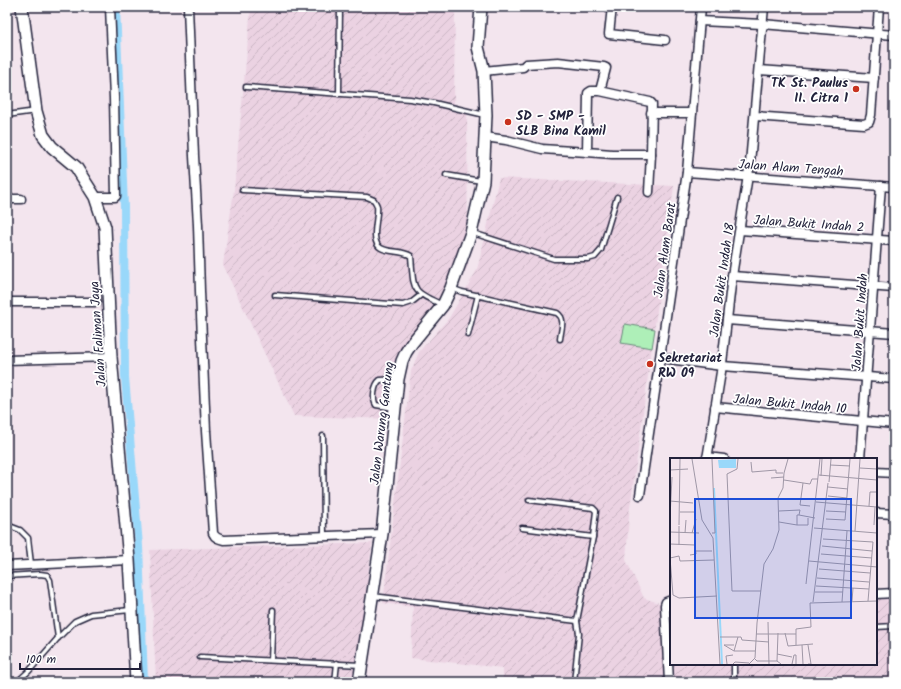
<svg xmlns="http://www.w3.org/2000/svg" width="901" height="689" font-family="Kalam,sans-serif">
	<defs>
		<pattern id="industrial-furrows" width="10" height="10" patternUnits="userSpaceOnUse"><rect width="10" height="10" fill="#ebd2e2"/><path d="M-1 1l2-2M0 10L10 0M9 11l2-2" fill="none" stroke="#c9b4c3"/></pattern>
	</defs>
	<rect width="100%" height="100%" fill="#f3e5ee"/>
	<filter id="ink" filterUnits="userSpaceOnUse"><feTurbulence type="fractalNoise" baseFrequency=".025" numOctaves="2"/><feDisplacementMap in="SourceGraphic" scale="8" xChannelSelector="R" yChannelSelector="G"/><feConvolveMatrix kernelMatrix="1 2 1 2 8 2 1 2 1" color-interpolation-filters="sRGB"/></filter>
	<g filter="url(#ink)">
		<!-- industrial -->
		<g fill="url(#industrial-furrows)">
			<polygon points="251,7 455,7 454,103 467,113 468,266 442,312 412,344 402,367 394,419 294,416 223,265 234,190"/>
			<polygon points="499,178 674,186 629,515 626,560 644,598 665,605 671,605 671,664 876,664 876,599 894,599 894,682 503,682 503,668 411,658 413,607 383,603 411,371 419,352 449,318 477,270"/>
			<polygon points="372,543 355,682 156,682 150,550"/>
		</g>
		<!-- park -->
		<polygon fill="#aeefb8" stroke="#68887a" points="625,324 655,329 652,348 621,343"/>
		<g fill="none" stroke-linecap="round" stroke-linejoin="round">
			<!-- canal -->
			<polyline stroke="#99d8fa" stroke-width="8" points="116,7 124,207 125,377 139,546 144,682"/>
			<!-- lane casing -->
			<g stroke="#22223b" stroke-width="7">
				<g id="lane">
					<polyline points="246,87 410,99 434,103 485,115"/>
					<polyline points="339,94 340,7"/>
					<polyline points="7,115 36,111"/>
					<polyline points="446,175 481,181"/>
					<path d="M 242,190 L 367,197 L 374,200 C 375,202 376,203 377,206 C 379,217 369,241 381,248 C 390,253 402,250 411,256 C 414,290 410,291 443,305"/>
					<polyline points="473,233 554,259 588,259 595,257 601,250 617,197"/>
					<path d="M 451,288 L 462,292 L 557,313 C 566,319 561,329 560,339"/>
					<polyline points="275,295 403,305 412,302 421,295"/>
					<polyline points="468,335 478,295"/>
					<path d="M 394,408 L 376,405 C 372,399 374,385 380,380 L 398,379"/>
					<polyline points="323,436 324,536"/>
					<polyline points="529,500 593,508 596,511 593,537 577,621 579,634 574,682"/>
					<polyline points="7,525 20,530 28,538 31,564"/>
					<polyline points="522,528 593,537"/>
					<polyline points="7,576 40,574 47,575 50,580 58,638"/>
					<polyline points="373,596 577,621"/>
					<polyline points="876,627 894,626"/>
					<polyline points="200,657 361,665"/>
					<polyline points="271,660 273,610"/>
					<polyline points="734,664 734,682"/>
					<polyline points="17,682 29,671 58,638 75,621 91,614 130,610"/>
					<polyline points="335,682 337,663"/>
				</g>
			</g>
			<!-- street casing -->
			<g stroke="#22223b" stroke-width="11">
				<g id="street">
					<path d="M 188,7 L 194,156 L 198,225 L 200,291 L 206,431 L 213,533 C 215,538 219,539 224,540 L 382,534"/>
					<polyline points="612,7 609,34 665,40"/>
					<polyline points="700,21 762,24 894,35"/>
					<polyline points="759,70 874,78"/>
					<polyline points="484,71 523,67 526,64 558,62 604,67 606,68 600,91 650,102 652,104 651,154 612,154 587,152 588,93 591,91 600,91"/>
					<polyline points="651,113 692,113"/>
					<polyline points="755,116 864,124 869,122 871,115 879,7"/>
					<polyline points="485,137 506,140 542,149 587,152"/>
					<polyline points="687,172 894,187"/>
					<polyline points="649,192 651,154"/>
					<polyline points="95,197 115,197 116,196 114,98 110,7"/>
					<polyline points="7,199 21,199"/>
					<polyline points="740,230 894,241"/>
					<polyline points="732,276 894,288"/>
					<polyline points="7,302 96,302"/>
					<polyline points="727,320 894,333"/>
					<polyline points="661,358 722,366 894,379"/>
					<polyline points="7,360 111,357"/>
					<polyline points="715,407 894,424"/>
					<polyline points="707,457 724,459"/>
					<polyline points="707,459 721,372 732,276 750,163 764,7"/>
					<polyline points="860,459 881,186"/>
					<polyline points="876,472 894,473"/>
					<polyline points="640,495 687,172 701,7"/>
					<polyline points="876,513 894,514"/>
					<polyline points="7,566 129,560"/>
					<polyline points="876,594 894,593"/>
					<polyline points="669,682 665,605 666,602 671,600"/>
				</g>
			</g>
			<!-- secondary casing -->
			<g stroke="#22223b" stroke-width="14">
				<g id="secondary">
					<polyline points="22,7 36,111 43,135 52,147 76,167 81,175 95,197 105,227 111,357 129,560 136,682"/>
					<polyline points="359,682 382,534 398,379 402,361 406,352 412,343 443,305 451,288 471,233 483,181 486,115 484,71 478,47 481,7"/>
				</g>
			</g>
			<!-- lane -->
			<use href="#lane" stroke="#fff" stroke-width="4"/>
			<!-- street -->
			<use href="#street" stroke="#fff" stroke-width="8"/>
			<!-- secondary -->
			<use href="#secondary" stroke="#fff" stroke-width="11"/>
		</g>
	</g>
	<!-- markers -->
	<g fill="#c8321e" stroke="#fff" stroke-width="1.5">
		<circle cx="856" cy="89" r="4"/>
		<circle cx="508" cy="122" r="4"/>
		<circle cx="650" cy="364" r="4"/>
	</g>
	<g text-anchor="middle" stroke-width="3.5" stroke-linejoin="round" paint-order="stroke">
		<!-- poi labels -->
		<g font-size="13" font-weight="bold" fill="#22223b" stroke="#fff" text-anchor="start">
			<text x="848" y="87" text-anchor="end">TK St. Paulus<tspan x="848" dy="15">II. Citra 1</tspan></text>
			<text x="516" y="120">SD - SMP -<tspan x="516" dy="15">SLB Bina Kamil</tspan></text>
			<text x="658" y="362">Sekretariat<tspan x="658" dy="15">RW 09</tspan></text>
		</g>
		<!-- street labels -->
		<g font-size="13" fill="#22223b" stroke="#fff">
			<text transform="translate(791 167) rotate(4)" y="5">Jalan Alam Tengah</text>
			<text transform="translate(809 223) rotate(4)" y="5">Jalan Bukit Indah 2</text>
			<text transform="translate(664 250) rotate(-82)" y="5">Jalan Alam Barat</text>
			<text transform="translate(721 280) rotate(-82)" y="5">Jalan Bukit Indah 18</text>
			<text transform="translate(859 322) rotate(-86)" y="5">Jalan Bukit Indah</text>
			<text transform="translate(97 334) rotate(-94)" y="5">Jalan Faliman Jaya</text>
			<text transform="translate(790 403) rotate(5)" y="5">Jalan Bukit Indah 10</text>
			<text transform="translate(381 423) rotate(-83)" y="5">Jalan Warung Gantung</text>
		</g>
	</g>
	<!-- overview -->
	<g transform="translate(670 458)">
		<rect width="207" height="207" fill="#f3e5ee"/>
		<path d="M 66,1 L 66,10 L 49,10 L 48,2 Z" fill="#99d8fa"/>
		<path fill="none" stroke="#99d8fa" stroke-width="2" d="M 44,30 L 52,206"/>
		<path fill="none" stroke="#9f97a6" stroke-width="1" d="M 22,1 L 32,62 L 43,80 L 50,206M 68,1 L 67,11 L 57,16 L 62,133 L 91,133M 81,4 L 82,14 L 106,12 L 106,15 L 113,15M 160,7 L 180,8M 190,10 L 207,11M 0,12 L 18,11M 149,17 L 207,22M 151,18 L 152,1M 101,20 L 114,19M 114,22 L 140,26 L 142,21 L 148,21M 159,24 L 161,1M 133,25 L 130,47 L 140,48M 158,29 L 178,31M 158,38 L 177,40M 0,43 L 23,45M 146,44 L 207,49M 199,48 L 200,34 L 207,34M 109,53 L 130,52 L 129,57 L 145,60M 156,53 L 176,54M 10,54 L 24,54M 129,57 L 127,57 L 127,67 L 138,67 L 138,60M 0,60 L 2,19M 156,61 L 175,62 L 180,1M 109,64 L 127,67M 9,67 L 10,1M 204,67 L 205,49M 144,70 L 207,75M 185,73 L 190,1M 0,74 L 29,75M 15,75 L 16,62M 22,75 L 26,61M 42,75 L 45,75 L 42,1M 153,81 L 203,84 L 198,143M 0,86 L 25,87 L 26,96 L 20,97M 9,87 L 9,68M 152,88 L 202,93M 26,93 L 42,93M 151,96 L 202,100M 44,102 L 10,103 L 9,98 L 0,100 L 3,137 L 9,140 L 47,138M 139,103 L 207,109M 149,111 L 200,115M 147,120 L 199,124M 136,126 L 150,1M 146,128 L 199,131M 145,134 L 173,134M 182,143 L 183,130M 143,144 L 158,25M 172,144 L 177,73M 98,164 L 99,206M 115,175 L 118,188 L 143,186M 86,176 L 126,176M 50,179 L 71,179 L 72,182 L 99,184M 68,179 L 64,193 L 85,193M 126,187 L 126,171 L 141,169 L 140,145 L 207,143M 132,187 L 133,206M 64,193 L 54,187 L 64,187M 107,196 L 122,199M 85,201 L 87,203 L 107,203 L 111,206M 107,203 L 108,175M 57,206 L 56,198 L 63,197M 63,206 L 65,204 L 79,205M 79,206 L 85,200 L 87,165 L 94,106 L 103,91 L 109,72 L 108,40 L 113,30 L 114,15 L 118,1M 122,206 L 124,197 L 126,197 L 126,206M 138,206 L 141,206 L 138,187"/>
		<path fill="#1d4ed8" fill-opacity="0.15" stroke="#1d4ed8" stroke-width="2" d="M 25,41 L 181,41 L 181,160 L 25,160 Z"/>
		<rect width="207" height="207" fill="none" stroke="#22223b" stroke-width="2"/>
	</g>
	<!-- margin -->
	<rect width="901" height="689" fill="none" stroke="#fff" stroke-width="24"/>
	<rect x="12" y="12" width="877" height="665" fill="none" stroke="#22223b" stroke-width="1.5" filter="url(#ink)"/>
	<!-- scale -->
	<path d="M20 663v6h120v-6" fill="none" stroke="#22223b" stroke-width="2"/>
	<text x="26" y="663" font-size="12" fill="#22223b" stroke="#ffffff" stroke-width="3" paint-order="stroke">100 m</text>
</svg>
